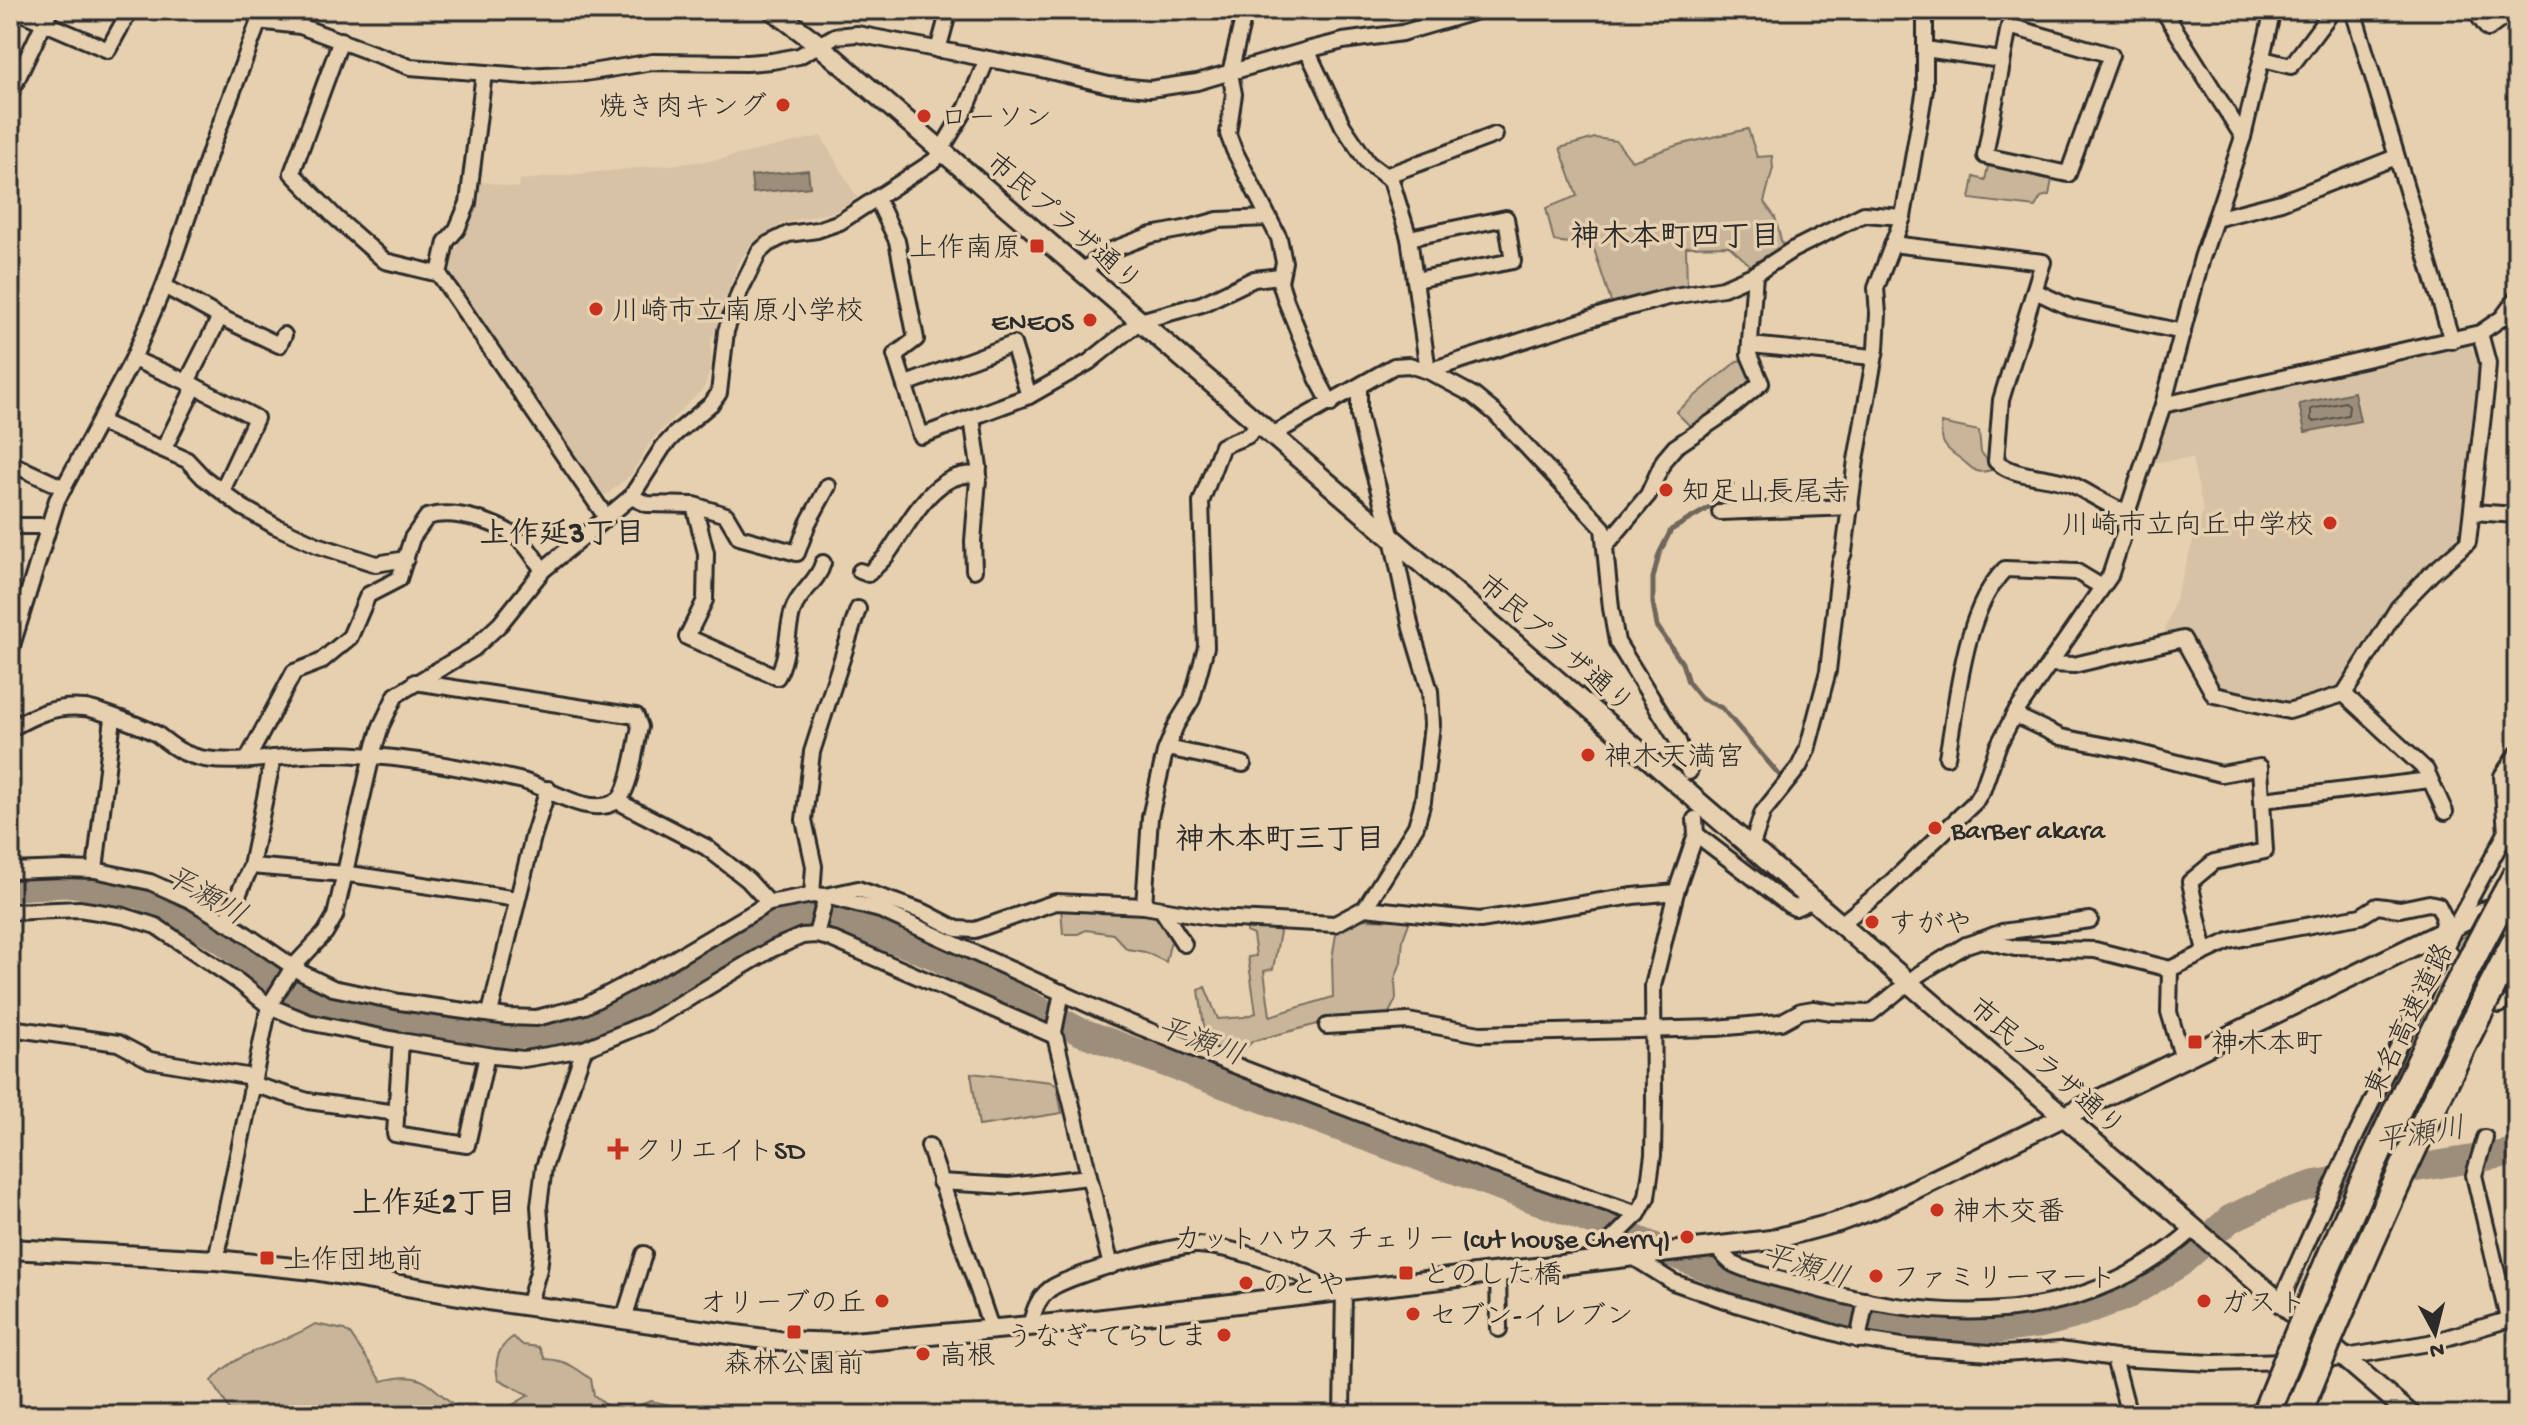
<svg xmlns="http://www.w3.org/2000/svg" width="2527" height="1425" font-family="'Gochi Hand','Klee One',sans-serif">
	<rect width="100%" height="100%" fill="#e7d0b0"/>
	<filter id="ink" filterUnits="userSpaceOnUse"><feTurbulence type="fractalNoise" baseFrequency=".0125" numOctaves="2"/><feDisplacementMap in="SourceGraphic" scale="16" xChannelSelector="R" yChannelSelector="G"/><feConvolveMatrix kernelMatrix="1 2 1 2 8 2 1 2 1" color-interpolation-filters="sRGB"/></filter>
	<g filter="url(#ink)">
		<!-- built -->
		<g fill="#d7c2a5">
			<polygon points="821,136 857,197 837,211 783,223 750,246 737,265 711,341 711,368 704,388 654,437 630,476 607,494 601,495 448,277 453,255 475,209 478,181 518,188 520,180 716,160"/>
			<polygon points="2458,344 2471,347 2479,365 2459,536 2409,580 2412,586 2339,692 2289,705 2219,691 2188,633 2162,640 2203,510 2192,458 2149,463 2161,426 2178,406 2273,389"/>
		</g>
		<!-- green -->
		<g fill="#c8b59a" stroke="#7a7062" stroke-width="2">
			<polygon points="1748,129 1757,157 1772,156 1773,168 1764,202 1775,217 1783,248 1751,266 1729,246 1686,247 1687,286 1612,305 1593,246 1554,241 1546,208 1577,196 1560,148 1595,138 1616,141 1632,161 1678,145"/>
			<polygon points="1988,166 2052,180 2049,195 2041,197 2035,207 1970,199 1974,177 1985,180"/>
			<path d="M 1744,360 L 1752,373 C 1743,399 1713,413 1691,427 L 1676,412 L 1737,361 Z"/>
			<path d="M 1941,423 L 1979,431 L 1981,452 L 1994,469 C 1973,477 1972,466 1958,457 C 1943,447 1941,442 1941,423 Z"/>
			<polygon points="1061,907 1155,912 1175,938 1170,944 1166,962 1145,952 1127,949 1113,934 1086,930 1078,934 1063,934"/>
			<polygon points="2517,911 2517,982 2505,1004 2502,988 2454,946 2457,940"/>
			<polygon points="1358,919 1410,920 1403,939 1401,962 1395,979 1396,999 1388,1015 1337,1019 1253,1041 1232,1060 1207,1049 1199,990 1205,987 1218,1019 1244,1017 1256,1013 1248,957 1256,956 1253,935 1246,932 1248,926 1275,927 1280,932 1273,969 1264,971 1270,1016 1333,997 1332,959 1337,928"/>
			<polygon points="971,1073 1052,1082 1057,1086 1062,1113 979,1126"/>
			<path d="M 315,1324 L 344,1330 L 350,1334 L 382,1381 C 432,1367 430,1394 470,1415 L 233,1415 L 212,1381 C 237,1349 283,1345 315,1324 Z"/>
			<path d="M 513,1337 L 523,1345 L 539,1347 L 545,1359 C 565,1360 575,1367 591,1379 L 594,1395 L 607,1406 L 637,1406 L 651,1401 L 721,1415 L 496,1415 L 529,1395 L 498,1379 C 494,1362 498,1347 513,1337 Z"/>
		</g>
		<!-- water -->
		<g fill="#9d8e7b" stroke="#6f665b" stroke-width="2">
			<polygon points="808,170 810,187 753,193 751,176"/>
			<polygon points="2354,392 2360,421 2305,432 2299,404"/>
		</g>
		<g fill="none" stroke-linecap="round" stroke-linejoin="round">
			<!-- shore -->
			<polygon stroke="#59534b" stroke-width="2" points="2345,402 2349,405 2348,415 2315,422 2311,420 2311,409"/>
			<!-- stream -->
			<polyline stroke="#6f665b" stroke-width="5" points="1732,484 1712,506 1671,530 1659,554 1653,578 1653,603 1657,626 1682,663 1688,682 1702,699 1722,708 1781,777"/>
			<!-- river -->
			<polyline stroke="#9d8e7b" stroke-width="28" points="10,887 70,883 140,895 220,938 293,994 328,1006 500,1033 540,1035 582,1027 636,1005 785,919 811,913 842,919 933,955 1079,1031 1566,1211 1770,1293 1871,1319 1933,1328 1985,1331 2041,1324 2072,1316 2128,1295 2179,1264 2230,1219 2274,1198 2315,1184 2517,1152"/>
			<!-- minor casing -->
			<g stroke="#2b2b2b" stroke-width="20">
				<g id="minor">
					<polyline points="15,10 108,50 130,10"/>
					<polyline points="1245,10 1230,73 1234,94 1228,134 1234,150 1279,238 1284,262 1280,282 1286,301 1317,378 1331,404"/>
					<polyline points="2163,10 2243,137"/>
					<polyline points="2353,10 2452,341"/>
					<polyline points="2474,10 2488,29 2514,10"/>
					<polyline points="258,21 300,26 410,67 525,76 585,73 653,62 747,63 772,61 799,56 835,36 857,34 1041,69 1109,85 1150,89 1197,82 1307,50 1343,41 1402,33 1481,10"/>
					<polygon points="2009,26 2111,55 2068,174 1985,156"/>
					<polyline points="341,40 292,173 335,217 385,261 439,274 606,517"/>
					<polyline points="1925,49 2001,60"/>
					<polyline points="938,50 949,10"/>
					<polyline points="1307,50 1343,126 1368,163 1391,180 1409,238 1428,371 1473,395 1495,413 1603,528 1611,608 1617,642 1678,741 1689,772"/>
					<polyline points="2263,59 2291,66 2333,10"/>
					<polyline points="10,94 50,10"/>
					<polyline points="1385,176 1495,135"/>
					<polyline points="877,199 897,241 916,339 895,355 921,436 1029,396 1089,362 1140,321 1202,304 1254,279 1280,276"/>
					<polyline points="2215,219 2281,202 2396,157"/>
					<polyline points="1409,238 1506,218 1513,261 1415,280"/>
					<path d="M 1892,244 L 2043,262 L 2001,400 L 1996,461 C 2017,480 2051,474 2075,486 C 2093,495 2108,506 2127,513"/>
					<polyline points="1081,272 1109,251 1151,235 1189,228 1218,220 1268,218"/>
					<polyline points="439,274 446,242 457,229 468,203 484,73"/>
					<polyline points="164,286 220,317 279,345 284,335"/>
					<polyline points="2035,291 2071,308 2183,332"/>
					<polyline points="1750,345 1873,357"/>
					<polyline points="133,359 187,382 256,418 222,491"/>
					<polyline points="187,382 220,317"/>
					<polyline points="906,384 1013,344 1029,396"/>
					<polyline points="1359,387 1359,415 1365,441 1392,538 1411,628 1430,691 1432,725 1423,801 1416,826 1365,908"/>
					<polyline points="2163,405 2480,333 2502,318 2517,298"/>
					<polyline points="972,418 979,467 973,541 974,570"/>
					<polyline points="100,422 187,460 203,477 242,507 275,526 317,545 376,564 406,559"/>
					<polyline points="1272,435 1394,366 1409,365 1428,371 1611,312 1668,297 1723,288 1755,274 1792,250 1864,214 1903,217"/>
					<polyline points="164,448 195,386"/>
					<polyline points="10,463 64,488"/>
					<polyline points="631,497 647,504 694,505 726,515 739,537 797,553 808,523 828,486"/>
					<path d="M 694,505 L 706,553 L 705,600 L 687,637 L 777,677 C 789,656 786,632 793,610 C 799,592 818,582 823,563"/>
					<polyline points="1720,512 1851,507"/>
					<polyline points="2473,512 2517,515"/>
					<polyline points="10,526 47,526"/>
					<polyline points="1606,545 1648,495 1664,460 1675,447 1724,414 1761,383 1749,355 1755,274"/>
					<path d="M 860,571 L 868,574 C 874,568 881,562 886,556 C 909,525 933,468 979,475"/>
					<polyline points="10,652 57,500 133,359 164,286 211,149 263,10"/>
					<polyline points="2049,664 2074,665 2183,639 2214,695 2289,711 2344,694 2398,608 2431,574 2468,542 2486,390 2488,363 2480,333"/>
					<polyline points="2344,694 2426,770 2445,812"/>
					<polyline points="2014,715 2061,737 2128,750 2221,774 2260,767 2265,851 2214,862 2190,882 2205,952"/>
					<path d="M 10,729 C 34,715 55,705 84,708 C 96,709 148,728 158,735 C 174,748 184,755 205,759 C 246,765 287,754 327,754 C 392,754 456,766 519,780 C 548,786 588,819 617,801 C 630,793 636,743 640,727 L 636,716 L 415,682"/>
					<polyline points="1167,748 1243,764"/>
					<path d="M 1947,757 C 1958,699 1963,612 2005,569 L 2077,572 L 2102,587"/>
					<path d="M 247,760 L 294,672 L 320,662 L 350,637 L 368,595 L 399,579 L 412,538 L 427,517 C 454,508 503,523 523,543 C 531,551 536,561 543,570"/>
					<polyline points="2263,800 2430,780"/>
					<polyline points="617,801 706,847 748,880 769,903"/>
					<polyline points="1696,834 1789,905 1795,908 1813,900"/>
					<polyline points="1751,848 1763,812 1799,767 1807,750 1828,671 1840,563 1844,552 1856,460 1876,349 1878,314 1876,288 1903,217 1925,89 1925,10"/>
					<polyline points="251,866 356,875 517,899"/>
					<polyline points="95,870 113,718"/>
					<polyline points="10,871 64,869 95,870 150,882 190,900 238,929 302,973 333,988 400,1002 508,1017 536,1018 585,1006 669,962 769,903 812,895 826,896 880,910 1113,1016 1234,1065 1490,1163 1638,1214"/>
					<polyline points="812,895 814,866 804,820 812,752 858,609"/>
					<polyline points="1144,906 1150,817 1165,752 1176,725 1192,699 1206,647 1201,502 1222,446 1247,436 1260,424"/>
					<polyline points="1162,910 1184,944"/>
					<polyline points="10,912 79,909 124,916 156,926 239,982 269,1006 308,1022 401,1041 494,1056 524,1059 584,1049 649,1022 772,949 802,936 816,935 829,938 1055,1036"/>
					<polyline points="226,922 251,866 273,758"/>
					<polyline points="1841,924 1884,889 1975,802 1983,789 1998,746 2014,715 2110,576 2124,533 2127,513 2163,405 2202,258 2243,137 2273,10"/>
					<polyline points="816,935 826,896 858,889 924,912 957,929 975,930 1056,902 1144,906 1215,918 1335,924 1365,908 1480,920 1633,896 1676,892"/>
					<polyline points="1981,940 2002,932 2090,920"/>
					<polyline points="2445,950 2497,991 2500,1005"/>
					<polyline points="1062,992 1054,1032 1111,1266"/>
					<polyline points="490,1013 533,837 548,789"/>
					<polyline points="1327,1026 1408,1021 1480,1034 1717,1028 1781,1022 1801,1011 1813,1009 1832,1012 1871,1013 1919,974 1966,945 1981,940 2015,948 2095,950 2170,969"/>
					<polyline points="10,1028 118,1043 150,1060 252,1077"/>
					<polyline points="401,1041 395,1134 467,1145 487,1055"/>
					<polyline points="2183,1059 2169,1012 2170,969 2229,941 2261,934 2361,916 2377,906 2400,909 2429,903 2438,905 2444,917 2441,931"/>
					<polyline points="251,1084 308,1101 397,1113"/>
					<polyline points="2485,1138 2474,1175 2508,1319"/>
					<polyline points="929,1146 991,1328"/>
					<polyline points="940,1182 1009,1186 1089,1177"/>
					<path d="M 1716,1247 C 1721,1252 1727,1260 1733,1264 C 1756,1275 1785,1280 1809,1287 C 1945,1325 2084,1328 2195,1228"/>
					<polyline points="1633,1257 1673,1282 1739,1305 1852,1338 1908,1347 2004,1354 2060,1350 2114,1358 2213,1363 2328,1360 2429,1343 2517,1317"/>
					<polyline points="216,1260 269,1006 293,967 325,933 335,916 372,755 381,726 396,695 473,649 500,624 543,570 631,497 663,447 675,434 712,403 719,393 726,331 739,293 759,252 768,244 788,234 817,230 840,222 935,160 967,107 987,59"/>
					<polyline points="1590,1261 1638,1214 1647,1197 1653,1155 1654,1102 1653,986 1676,892 1696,834 1695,819"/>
					<polyline points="1498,1272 1499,1329"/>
					<polyline points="2280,1303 2340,1169 2456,925 2506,833 2502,776 2517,754"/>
					<polyline points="528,1306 539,1269 542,1245 539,1206 544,1167 584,1049"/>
					<polyline points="624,1319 644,1254"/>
					<path d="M 1030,1326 C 1034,1311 1037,1299 1050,1289 C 1067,1276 1176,1244 1198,1245 C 1234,1247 1283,1264 1315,1282 L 1317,1293"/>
					<polyline points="1858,1340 1866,1300"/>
					<polyline points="2114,1358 2129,1415"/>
					<polyline points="1342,1415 1344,1289"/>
				</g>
			</g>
			<!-- tertiary casing -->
			<g stroke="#2b2b2b" stroke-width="24">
				<g id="tertiary">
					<polyline points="773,10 818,44 934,144 2411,1415"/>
					<polyline points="10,1249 216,1260 313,1270 488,1300 779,1341 842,1343 1095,1320 1771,1240 1838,1222 1876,1208 2500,904"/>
				</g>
			</g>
			<!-- minor -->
			<use href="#minor" stroke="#e7d0b0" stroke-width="14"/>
			<!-- tertiary -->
			<use href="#tertiary" stroke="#e7d0b0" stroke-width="18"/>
			<!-- motorway-bridge casing -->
			<g stroke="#2b2b2b" stroke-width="32" stroke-linecap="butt">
				<g id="motorway-bridge">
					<path d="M 2265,1415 C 2339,1231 2421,1048 2517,874"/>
					<path d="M 2297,1415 C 2363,1253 2435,1093 2517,939"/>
				</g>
			</g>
			<!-- motorway-bridge -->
			<use href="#motorway-bridge" stroke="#e7d0b0" stroke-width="26"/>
		</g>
	</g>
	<!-- markers -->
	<g fill="#c8321e" stroke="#e7d0b0" stroke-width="3">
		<circle cx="783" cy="105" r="8"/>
		<circle cx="924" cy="116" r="8"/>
		<rect x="1029" y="238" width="16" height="16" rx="4"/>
		<circle cx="596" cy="309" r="8"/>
		<circle cx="1090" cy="320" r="8"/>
		<circle cx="1666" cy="490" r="8"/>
		<circle cx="2330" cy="523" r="8"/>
		<circle cx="1588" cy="755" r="8"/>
		<circle cx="1935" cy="828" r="8"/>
		<circle cx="1872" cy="922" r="8"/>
		<rect x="2187" y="1034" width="16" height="16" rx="4"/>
		<path d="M614 1137h8v8h8v8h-8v8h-8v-8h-8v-8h8z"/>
		<circle cx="1937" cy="1210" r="8"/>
		<circle cx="1687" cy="1237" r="8"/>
		<rect x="259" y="1250" width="16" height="16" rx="4"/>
		<rect x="1398" y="1265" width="16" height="16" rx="4"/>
		<circle cx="1876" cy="1276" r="8"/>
		<circle cx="1246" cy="1283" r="8"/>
		<circle cx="882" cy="1301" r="8"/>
		<circle cx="2204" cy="1301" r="8"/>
		<circle cx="1413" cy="1314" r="8"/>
		<rect x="786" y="1324" width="16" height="16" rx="4"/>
		<circle cx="1224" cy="1335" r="8"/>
		<circle cx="923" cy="1354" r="8"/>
	</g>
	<g text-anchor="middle" stroke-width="7" stroke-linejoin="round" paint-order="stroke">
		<!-- poi labels -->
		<g font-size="28" fill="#2b2b2b" stroke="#e7d0b0" text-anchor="start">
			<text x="767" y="115" text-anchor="end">焼き肉キング</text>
			<text x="940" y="126">ローソン</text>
			<text x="1021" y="256" text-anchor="end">上作南原</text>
			<text x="612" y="319">川崎市立南原小学校</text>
			<text x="1074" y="330" text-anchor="end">ENEOS</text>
			<text x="1682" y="500">知足山長尾寺</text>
			<text x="2314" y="533" text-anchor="end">川崎市立向丘中学校</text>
			<text x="1604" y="765">神木天満宮</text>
			<text x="1951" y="838">BarBer akara</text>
			<text x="1888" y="932">すがや</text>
			<text x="2211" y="1052">神木本町</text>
			<text x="634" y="1159">クリエイトSD</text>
			<text x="1953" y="1220">神木交番</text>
			<text x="1671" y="1247" text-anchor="end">カットハウス チェリー (cut house Cherry)</text>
			<text x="283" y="1268">上作団地前</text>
			<text x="1422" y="1283">とのした橋</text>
			<text x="1892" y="1286">ファミリーマート</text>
			<text x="1262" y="1293">のとや</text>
			<text x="866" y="1311" text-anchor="end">オリーブの丘</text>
			<text x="2220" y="1311">ガスト</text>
			<text x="1429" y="1324">セブン-イレブン</text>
			<text x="1208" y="1345" text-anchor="end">うなぎ てらしま</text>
			<text x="939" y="1364">高根</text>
			<text x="794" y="1372" text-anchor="middle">森林公園前</text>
		</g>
		<!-- street labels -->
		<g font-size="28" fill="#2b2b2b" stroke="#e7d0b0">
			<text transform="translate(1065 221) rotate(41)" y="10">市民プラザ通り</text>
			<text transform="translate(1557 643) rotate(41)" y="10">市民プラザ通り</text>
			<text transform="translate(2407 1019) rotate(-64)" y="10">東名高速道路</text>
			<text transform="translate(2048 1066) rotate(41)" y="10">市民プラザ通り</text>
		</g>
		<!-- neighbourhood labels -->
		<g font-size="30" font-weight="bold" fill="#2b2b2b" stroke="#e7d0b0">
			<text x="1675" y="245">神木本町四丁目</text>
			<text x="562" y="542">上作延3丁目</text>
			<text x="1280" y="848">神木本町三丁目</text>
			<text x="434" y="1212">上作延2丁目</text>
		</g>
		<!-- water labels -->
		<g font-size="30" font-style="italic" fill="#423f3b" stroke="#e7d0b0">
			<text transform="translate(206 894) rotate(30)" y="10">平瀬川</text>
			<text transform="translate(1201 1040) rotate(20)" y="10">平瀬川</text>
			<text transform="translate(2420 1133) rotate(-9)" y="10">平瀬川</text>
			<text transform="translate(1806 1265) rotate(17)" y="10">平瀬川</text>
		</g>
	</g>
	<!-- margin -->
	<rect width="2527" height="1425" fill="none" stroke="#e7d0b0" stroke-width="40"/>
	<rect x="20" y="20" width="2487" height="1385" fill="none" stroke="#2b2b2b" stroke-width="3" filter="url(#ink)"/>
	<!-- north arrow -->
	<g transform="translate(2435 1333) rotate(173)" stroke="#e7d0b0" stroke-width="6" paint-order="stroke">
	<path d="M0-6L14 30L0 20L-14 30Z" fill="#2b2b2b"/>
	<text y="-12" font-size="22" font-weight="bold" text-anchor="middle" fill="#2b2b2b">N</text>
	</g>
</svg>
